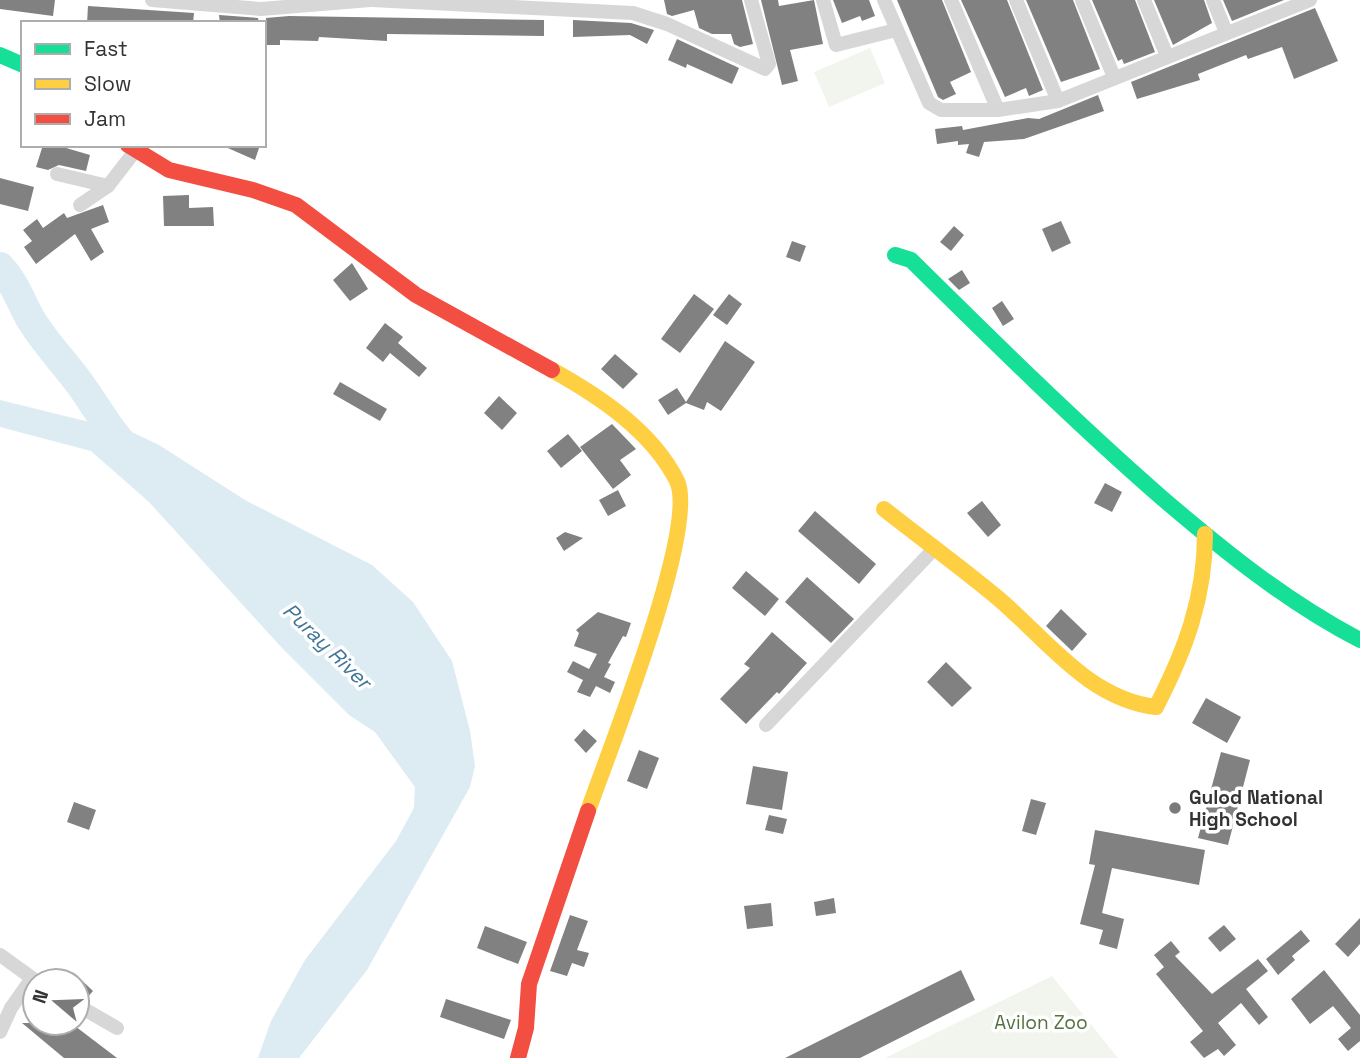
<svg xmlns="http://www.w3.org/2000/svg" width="1360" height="1058" font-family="'Space Grotesk',sans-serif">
	<rect width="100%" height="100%" fill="#fff"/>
	<!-- green -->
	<g fill="#f1f5ed">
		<polygon points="870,48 885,83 829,107 814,72"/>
		<polygon points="1052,976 1118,1058 885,1058"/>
	</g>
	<!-- water -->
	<polygon fill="#ddebf3" points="0,400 134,433 159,445 245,500 372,565 413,602 452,661 470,731 475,766 470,787 367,970 299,1058 258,1058 271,1021 305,960 396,841 414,808 415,787 375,732 349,715 282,648 149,502 91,451 0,427"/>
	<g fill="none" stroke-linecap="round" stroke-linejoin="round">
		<!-- river -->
		<path stroke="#ddebf3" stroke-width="30" d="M 0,267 C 15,283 20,300 30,318 C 44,342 64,362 80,384 C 98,409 110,433 132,454"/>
	</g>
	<!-- building -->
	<g fill="#818181">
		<polygon points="0,0 55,0 53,16 0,9"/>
		<polygon points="664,0 742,0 753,44 740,47 734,44 731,34 712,34 699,28 694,10 672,16 667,14"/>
		<polygon points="761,0 778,0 779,6 814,0 823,44 790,50 798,81 782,85"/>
		<polygon points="833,0 869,0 875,16 862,21 860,16 842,23"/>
		<polygon points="897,0 942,0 971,72 950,82 956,94 943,100 938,97"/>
		<polygon points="961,0 1007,0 1043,90 1029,96 1026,88 1005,97"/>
		<polygon points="1026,0 1073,0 1100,69 1061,82"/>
		<polygon points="1092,0 1135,0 1155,52 1124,64 1122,59 1118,61"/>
		<polygon points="1154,0 1204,0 1212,23 1173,45"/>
		<polygon points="1223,0 1284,0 1232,21"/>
		<polygon points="88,6 194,13 193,23 87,23"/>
		<polygon points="1315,8 1338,61 1294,79 1282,47 1248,59 1246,55 1198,74 1200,80 1137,99 1131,82"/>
		<polygon points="219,15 258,18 259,23 220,23"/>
		<polygon points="289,16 544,20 544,36 387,34 387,41 319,37 318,41 280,40 280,45 265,45 266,18"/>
		<polygon points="573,20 631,23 654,30 647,44 630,35 573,37"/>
		<polygon points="677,39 739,68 732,84 687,64 686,68 668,60"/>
		<polygon points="1098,95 1104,111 1024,139 984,142 979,157 966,153 969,144 958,145 958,141 937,144 935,129 962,126 963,130 1028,118 1039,119"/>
		<polygon points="43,145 56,145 90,155 86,171 59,165 48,170 36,167"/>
		<polygon points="221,145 260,145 255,160"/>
		<polygon points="0,178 34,187 28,211 0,204"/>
		<polygon points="189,195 189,208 213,207 214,226 164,226 163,196"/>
		<polygon points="103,205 109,222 91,229 104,252 91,261 75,234 36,264 24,247 32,241 23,230 37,219 43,228 64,213 67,218"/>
		<polygon points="1061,221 1071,243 1052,252 1042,229"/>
		<polygon points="954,226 964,235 951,251 940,242"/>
		<polygon points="792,241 806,246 800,262 786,257"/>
		<polygon points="352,263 368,289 350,301 333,280"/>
		<polygon points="962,270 970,283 959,290 948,279"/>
		<polygon points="694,294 714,309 680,353 661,339"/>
		<polygon points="729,294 742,304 727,325 713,315"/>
		<polygon points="1002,301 1014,319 1003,326 992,308"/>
		<polygon points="385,323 403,337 398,343 427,368 419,377 390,353 383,362 366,348"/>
		<polygon points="725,341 755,362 721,411 707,402 704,410 686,403 668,415 658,400 677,388 686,402"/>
		<polygon points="615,354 638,374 623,389 601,369"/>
		<polygon points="340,382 387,409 380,421 333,394"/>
		<polygon points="499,396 517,413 502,430 484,413"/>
		<polygon points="612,424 636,449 620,460 631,475 613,489 580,447"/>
		<polygon points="568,434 582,451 561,468 547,451"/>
		<polygon points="1105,483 1122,492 1112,512 1094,503"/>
		<polygon points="618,490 626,506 608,516 599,500"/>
		<polygon points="982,501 1001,525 988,537 967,513"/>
		<polygon points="815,511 876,564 859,584 798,531"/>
		<polygon points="565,532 583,538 564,551 556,538"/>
		<polygon points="746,571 779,599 765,616 732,588"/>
		<polygon points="807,577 854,619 831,643 785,602"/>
		<polygon points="1061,609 1087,634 1072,651 1046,626"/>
		<polygon points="598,612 631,623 626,637 623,636 608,663 611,664 604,677 615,682 610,693 596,686 590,697 577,692 583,680 567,672 573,661 589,669 597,654 574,646 579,633 576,630"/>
		<polygon points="772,632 807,663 779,694 777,692 746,724 720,699 750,668 744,664"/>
		<polygon points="946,662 972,688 952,707 927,682"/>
		<polygon points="1206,698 1241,717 1227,743 1192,723"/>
		<polygon points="584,729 597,741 586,753 574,740"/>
		<polygon points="639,750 659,758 647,789 627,781"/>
		<polygon points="1221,752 1250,760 1228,845 1198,838"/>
		<polygon points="753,766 788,772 782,810 746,804"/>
		<polygon points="1031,799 1046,803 1036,835 1022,831"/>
		<polygon points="74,802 96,810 89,830 67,822"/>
		<polygon points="769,815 787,819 783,834 765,830"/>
		<polygon points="1095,830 1205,850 1199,885 1112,868 1102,913 1124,919 1117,949 1099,944 1103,930 1080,924 1095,865 1089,864"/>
		<polygon points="834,898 836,913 816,916 814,902"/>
		<polygon points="771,903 773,926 747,929 744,906"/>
		<polygon points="570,915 588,921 577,950 589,953 584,967 572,963 567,976 550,971"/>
		<polygon points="1360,918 1360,944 1348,957 1335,944"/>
		<polygon points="1224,925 1236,939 1220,952 1208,938"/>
		<polygon points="485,926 527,942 518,964 477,948"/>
		<polygon points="1301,930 1310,941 1292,956 1295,960 1278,975 1266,959"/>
		<polygon points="1171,941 1180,952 1175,956 1212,994 1258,959 1268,971 1246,989 1268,1017 1259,1025 1241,1003 1218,1023 1236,1045 1224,1056 1218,1049 1204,1058 1190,1042 1203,1031 1156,974 1164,967 1154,955"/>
		<polygon points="961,970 975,1000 860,1058 785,1058"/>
		<polygon points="1324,970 1360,1015 1360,1041 1348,1051 1338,1039 1351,1028 1333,1006 1310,1024 1291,999"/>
		<polygon points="77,976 93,991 86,999 77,995"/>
		<polygon points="446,999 511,1020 504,1039 440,1017"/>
		<polygon points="22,1023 71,1023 117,1058 64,1058"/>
	</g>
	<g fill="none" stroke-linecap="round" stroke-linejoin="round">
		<!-- street -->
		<g stroke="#d7d7d7" stroke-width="14">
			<polyline points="152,0 261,9 370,0"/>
			<polyline points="372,0 633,13 667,24 765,69 769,64 751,0"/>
			<polyline points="823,0 836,45 896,30"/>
			<polyline points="884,0 929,103 941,110 998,110 1058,101 1310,0"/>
			<polyline points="951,0 998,110"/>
			<polyline points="1016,0 1058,101"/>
			<polyline points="1082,0 1114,77"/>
			<polyline points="1144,0 1167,56"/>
			<polyline points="1213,0 1226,32"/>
			<polyline points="57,174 108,186"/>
			<polyline points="80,205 108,186 135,151"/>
			<polyline points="766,725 934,549"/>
			<polyline points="0,955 32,978 11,1008 0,1032"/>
			<polyline points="77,1005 117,1028"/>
		</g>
		<!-- fast -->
		<g stroke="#16e098" stroke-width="16">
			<polyline points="0,55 23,65"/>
			<path d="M 895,255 L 911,260 C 993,341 1075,422 1162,498 C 1224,551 1287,602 1360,640"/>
		</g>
		<!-- slow -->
		<g stroke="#ffcf43" stroke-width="16">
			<path d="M 552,370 C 599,396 652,431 677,481 C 699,528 608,753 588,811"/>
			<path d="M 884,509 C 922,539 962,568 999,599 C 1048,641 1089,699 1156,707 C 1185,651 1205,598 1205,534"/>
		</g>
		<!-- jam -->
		<g stroke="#f24e42" stroke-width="16">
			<polyline points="128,145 169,170 253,190 296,205 416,295 552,370"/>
			<polyline points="518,1058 526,1028 529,984 588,811"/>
		</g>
	</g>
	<!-- markers -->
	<circle fill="#7a7a7a" stroke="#fff" stroke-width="2.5" cx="1175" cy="808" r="7"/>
	<g text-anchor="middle" stroke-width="7" stroke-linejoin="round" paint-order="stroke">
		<!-- poi labels -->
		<g font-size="19" font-weight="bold" fill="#333" stroke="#fff" text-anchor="start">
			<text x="1189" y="804">Gulod National<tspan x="1189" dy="22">High School</tspan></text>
		</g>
		<!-- park labels -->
		<g font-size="19" fill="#56703f" stroke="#fff">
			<text x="1041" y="1029">Avilon Zoo</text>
		</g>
		<!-- water labels -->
		<g font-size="21" font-style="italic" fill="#3f7597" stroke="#fff">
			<text transform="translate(327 646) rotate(44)" y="7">Puray River</text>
		</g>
	</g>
	<!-- legend -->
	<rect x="21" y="21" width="245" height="126" fill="#ffffff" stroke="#adadad" stroke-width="2"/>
	<rect x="35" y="44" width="35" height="10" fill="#16e098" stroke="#adadad" stroke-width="2"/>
	<text x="84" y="56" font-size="21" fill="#333333">Fast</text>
	<rect x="35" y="79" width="35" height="10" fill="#ffcf43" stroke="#adadad" stroke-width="2"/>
	<text x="84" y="91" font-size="21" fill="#333333">Slow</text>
	<rect x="35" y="114" width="35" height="10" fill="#f24e42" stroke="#adadad" stroke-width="2"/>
	<text x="84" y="126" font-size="21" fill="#333333">Jam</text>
	<!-- north arrow -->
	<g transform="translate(56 1002) rotate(289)"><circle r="33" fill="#ffffff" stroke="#adadad" stroke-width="2"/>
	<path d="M0-5L12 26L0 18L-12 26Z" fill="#7a7a7a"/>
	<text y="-10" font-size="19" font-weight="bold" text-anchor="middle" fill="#333333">N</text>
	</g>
</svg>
